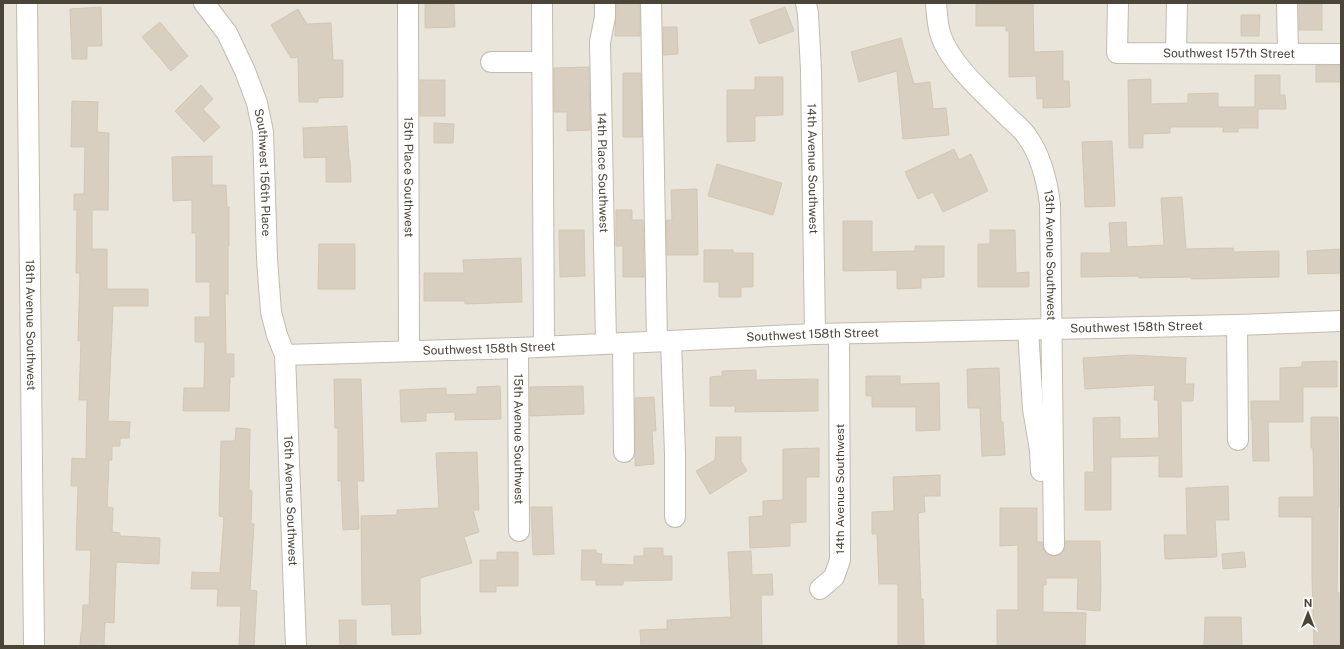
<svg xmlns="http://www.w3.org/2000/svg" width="1344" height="649" font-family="'Public Sans',sans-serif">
	<rect width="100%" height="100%" fill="#f6f3ec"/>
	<!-- residential -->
	<rect fill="#eae5da" x="3" y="3" width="1338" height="643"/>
	<!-- building -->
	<g fill="#d8cfc1" stroke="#d3c7b4">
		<polygon points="425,3 454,3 455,27 425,28"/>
		<polygon points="616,3 640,3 640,36 615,36"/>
		<polygon points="976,3 1033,3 1034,52 1063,51 1063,81 1069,81 1070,107 1043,108 1043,98 1037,99 1036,76 1009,77 1009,31 1006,31 1006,26 976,26"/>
		<rect x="1299" y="3" width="23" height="27"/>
		<polygon points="101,7 102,46 87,46 87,59 72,59 70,9"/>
		<polygon points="785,7 794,31 759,44 750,20"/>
		<polygon points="298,9 307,24 331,23 333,60 343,60 343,97 318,98 318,102 299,102 298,57 291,58 271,25"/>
		<polygon points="1241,15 1260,15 1259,36 1241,36"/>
		<polygon points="160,22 188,56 171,71 142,37"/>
		<polygon points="663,27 677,27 678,54 663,55"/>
		<polygon points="901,38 914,84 930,82 933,109 946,108 949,135 903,139 897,71 859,82 851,52"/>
		<rect x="1316" y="65" width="25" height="17"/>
		<polygon points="589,67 590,130 567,131 567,112 554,112 554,68"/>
		<polygon points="623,73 641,73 642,137 623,137"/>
		<polygon points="1255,75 1280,75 1280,95 1285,95 1286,109 1258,109 1258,128 1238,128 1238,132 1223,132 1223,127 1170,127 1170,133 1143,134 1143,148 1129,148 1128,80 1151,79 1151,104 1188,103 1188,94 1218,93 1218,107 1255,107"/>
		<polygon points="755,77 783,77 783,115 755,116 755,141 727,142 727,90 755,90"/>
		<rect x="420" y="80" width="25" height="36"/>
		<polygon points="201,85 213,99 203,109 220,127 204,142 175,111"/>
		<polygon points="72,101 98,102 97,132 109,133 108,210 92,210 92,249 107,249 107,289 148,289 148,306 113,306 108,421 130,422 129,438 120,438 120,446 112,446 112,460 109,460 107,507 113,508 112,532 120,533 120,536 160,538 159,564 116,562 114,623 105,622 104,646 80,646 81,632 82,632 83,605 89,605 91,550 76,550 78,486 71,486 72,458 86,459 87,400 79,400 81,341 78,341 80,273 76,273 77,210 74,210 74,194 84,194 85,147 71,147"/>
		<polygon points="434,123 454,124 453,143 434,143"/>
		<polygon points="347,126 349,160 350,160 351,182 326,182 326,157 304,158 303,128"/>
		<polygon points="1112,141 1115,206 1085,207 1082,142"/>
		<polygon points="954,149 959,160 971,154 988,191 943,212 933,192 918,199 905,172"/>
		<polygon points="212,156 212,185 226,185 227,207 229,207 229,246 228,246 228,294 225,294 226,354 234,354 234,377 230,377 229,411 183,411 184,388 204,388 205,342 195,342 195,317 210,317 210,282 196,282 196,233 192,233 192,200 173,201 172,157"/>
		<polygon points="717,164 782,183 773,215 708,196"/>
		<polygon points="697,189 698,255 667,255 666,220 672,220 671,190"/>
		<polygon points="1182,197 1186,249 1233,248 1234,252 1279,251 1279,277 1191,279 1191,277 1139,278 1139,276 1081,277 1081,253 1111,253 1109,223 1126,222 1127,247 1164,245 1161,198"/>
		<polygon points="616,210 632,210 632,220 643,220 644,277 623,277 623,246 616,246"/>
		<polygon points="843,221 872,221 872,252 915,251 915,246 944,246 944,277 921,278 921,288 897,289 897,270 843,271"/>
		<polygon points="559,230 584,230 585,276 560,277"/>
		<polygon points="990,230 1015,230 1016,273 1029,272 1029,287 978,287 978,244 990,244"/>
		<polygon points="319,244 355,244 355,289 318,289"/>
		<polygon points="1341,249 1341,273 1308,274 1307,251"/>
		<polygon points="704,250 733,250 733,253 753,253 753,287 741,287 741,297 719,297 719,282 704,282"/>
		<polygon points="521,258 522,302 465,304 465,301 424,301 424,273 464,273 463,260"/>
		<polygon points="1131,355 1186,358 1185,384 1194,384 1193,401 1181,401 1182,477 1159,477 1159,456 1111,457 1111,510 1085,510 1085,472 1094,472 1093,418 1120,417 1120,439 1159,438 1158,400 1154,400 1155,385 1085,389 1083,358"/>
		<polygon points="1337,361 1337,387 1303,387 1303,422 1268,422 1269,461 1253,461 1252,420 1251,420 1251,401 1280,401 1280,368 1302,367 1302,362"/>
		<polygon points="999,368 1001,422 1003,422 1005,455 982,456 980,408 968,408 967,369"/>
		<polygon points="756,370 756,380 818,379 818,411 735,412 735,406 710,406 710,377 722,376 722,371"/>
		<polygon points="866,376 900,376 900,384 939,383 940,430 916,431 916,407 872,407 872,396 866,396"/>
		<polygon points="334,379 361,379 364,481 357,481 359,529 343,530 341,481 338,481 338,428 335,428"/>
		<polygon points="500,386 501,419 455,420 455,412 426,413 426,421 401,422 400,390 446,388 446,395 477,394 477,387"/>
		<polygon points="583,386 584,414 530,416 530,387"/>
		<polygon points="654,397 656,431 652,431 654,464 635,466 635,398"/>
		<polygon points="1311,417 1338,417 1339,507 1338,507 1337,593 1341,593 1341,646 1314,646 1312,576 1312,517 1279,517 1279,497 1314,497 1313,448 1311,448"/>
		<polygon points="236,428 250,429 249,490 252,491 251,524 254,524 250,590 257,591 254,646 239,646 241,606 217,606 218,589 191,589 192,572 220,573 224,517 219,516 221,441 235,441"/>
		<polygon points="716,437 741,437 741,461 747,471 710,494 696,471 715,460"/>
		<polygon points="819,448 819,477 806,477 806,522 790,523 790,546 750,548 749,517 763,516 763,501 783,500 783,449"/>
		<polygon points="477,452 479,510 473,510 479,532 464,537 472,563 420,578 420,613 421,634 392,635 391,604 362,605 361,516 397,515 397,510 439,508 436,453"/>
		<polygon points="940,475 940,496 924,496 925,512 918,513 921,599 923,599 924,646 898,646 898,584 879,584 877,534 872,534 872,512 894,511 893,477"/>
		<polygon points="1228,486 1229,520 1215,520 1217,557 1165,559 1164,535 1187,535 1186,488"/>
		<polygon points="531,507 552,507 554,554 533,555"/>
		<polygon points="1000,508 1037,508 1037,542 1042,542 1044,551 1049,555 1055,556 1060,555 1064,550 1065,541 1100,541 1101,587 1100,611 1077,609 1078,578 1046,578 1046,585 1043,585 1043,612 1086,613 1085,646 997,646 997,610 1018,610 1018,545 1000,546"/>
		<polygon points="644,548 663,548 663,556 672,556 672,580 623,581 623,585 596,585 596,580 581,580 582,550 596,550 596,553 602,554 601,564 634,565 634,556 644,556"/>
		<polygon points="751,551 752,575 772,574 773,595 761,595 762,646 641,646 640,630 667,629 667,620 731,617 728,552"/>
		<polygon points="497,552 518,552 518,586 496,586 496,592 480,592 480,560 497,560"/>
		<polygon points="1244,552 1246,567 1223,569 1222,554"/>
		<polygon points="1205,617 1241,617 1242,646 1204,646"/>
		<polygon points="339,620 356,620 356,646 340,646"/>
	</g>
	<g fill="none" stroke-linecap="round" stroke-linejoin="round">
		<!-- minor casing -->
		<g stroke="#c2bbae" stroke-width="22">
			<g id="minor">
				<path id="s1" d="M 27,3 L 34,646"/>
				<path id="s2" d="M 204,3 L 227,33 L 245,71 L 257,103 L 263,132 L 267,259 L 271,312 L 277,335 L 285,355 L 296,646"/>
				<path id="s3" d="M 408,3 L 409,351"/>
				<polyline points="542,3 544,346"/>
				<path id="s4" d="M 605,3 L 605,17 L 600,42 L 606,343"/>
				<polyline points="651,3 657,341"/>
				<path id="s5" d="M 806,3 L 808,14 L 811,70 L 815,334"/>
				<path id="s6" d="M 936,3 C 937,14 937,25 941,36 C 951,65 985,94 1007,116 C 1013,122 1021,128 1026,135 C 1041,155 1047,180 1050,204 L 1054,545"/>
				<path id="s7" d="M 1118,3 L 1117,53 L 1341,54"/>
				<polyline points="1287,3 1288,54"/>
				<polyline points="1176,53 1177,3"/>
				<polyline points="491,62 542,62"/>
				<polyline points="1237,325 1238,440"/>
				<polyline points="1028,330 1033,409 1040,450 1041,471"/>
				<polyline points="671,341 675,454 675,517"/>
				<polyline points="623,343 624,452"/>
				<path id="s8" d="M 518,348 L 519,531"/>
				<path id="s9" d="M 285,355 L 518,348 L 815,334 L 1237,325 L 1341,321"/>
				<polyline points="820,589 834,577 840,560 839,334"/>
			</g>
		</g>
		<!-- minor -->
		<use href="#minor" stroke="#fff" stroke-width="20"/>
	</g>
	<g text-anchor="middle" stroke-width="4" stroke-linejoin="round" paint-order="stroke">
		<!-- street labels -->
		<g font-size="12" fill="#4b4439" stroke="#fff">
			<text dy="4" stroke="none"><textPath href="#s7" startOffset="162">Southwest 157th Street</textPath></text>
			<text dy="4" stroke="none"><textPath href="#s5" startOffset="166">14th Avenue Southwest</textPath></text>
			<text dy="4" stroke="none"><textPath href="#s2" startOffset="184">Southwest 156th Place</textPath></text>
			<text dy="4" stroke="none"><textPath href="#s4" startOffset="170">14th Place Southwest</textPath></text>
			<text dy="4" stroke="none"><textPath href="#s3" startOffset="174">15th Place Southwest</textPath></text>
			<text dy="4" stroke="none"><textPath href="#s6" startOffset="290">13th Avenue Southwest</textPath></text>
			<text dy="4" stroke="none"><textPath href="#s1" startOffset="322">18th Avenue Southwest</textPath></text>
			<text dy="4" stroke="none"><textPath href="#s9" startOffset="852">Southwest 158th Street</textPath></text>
			<text dy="4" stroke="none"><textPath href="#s9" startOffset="528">Southwest 158th Street</textPath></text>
			<text dy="4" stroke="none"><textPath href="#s9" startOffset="204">Southwest 158th Street</textPath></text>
			<text dy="4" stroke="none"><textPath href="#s8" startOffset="91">15th Avenue Southwest</textPath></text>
			<text transform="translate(840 489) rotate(-90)" y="4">14th Avenue Southwest</text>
			<text dy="4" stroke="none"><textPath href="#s2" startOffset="515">16th Avenue Southwest</textPath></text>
		</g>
	</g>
	<!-- border -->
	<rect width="1344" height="649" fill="none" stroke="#4b4439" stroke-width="8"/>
	<!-- north arrow -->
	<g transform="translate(1308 613)" stroke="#ffffff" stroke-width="3" paint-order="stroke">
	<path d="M0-3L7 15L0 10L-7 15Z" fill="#4b4439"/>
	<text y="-6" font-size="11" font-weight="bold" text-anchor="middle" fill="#4b4439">N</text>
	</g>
</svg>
